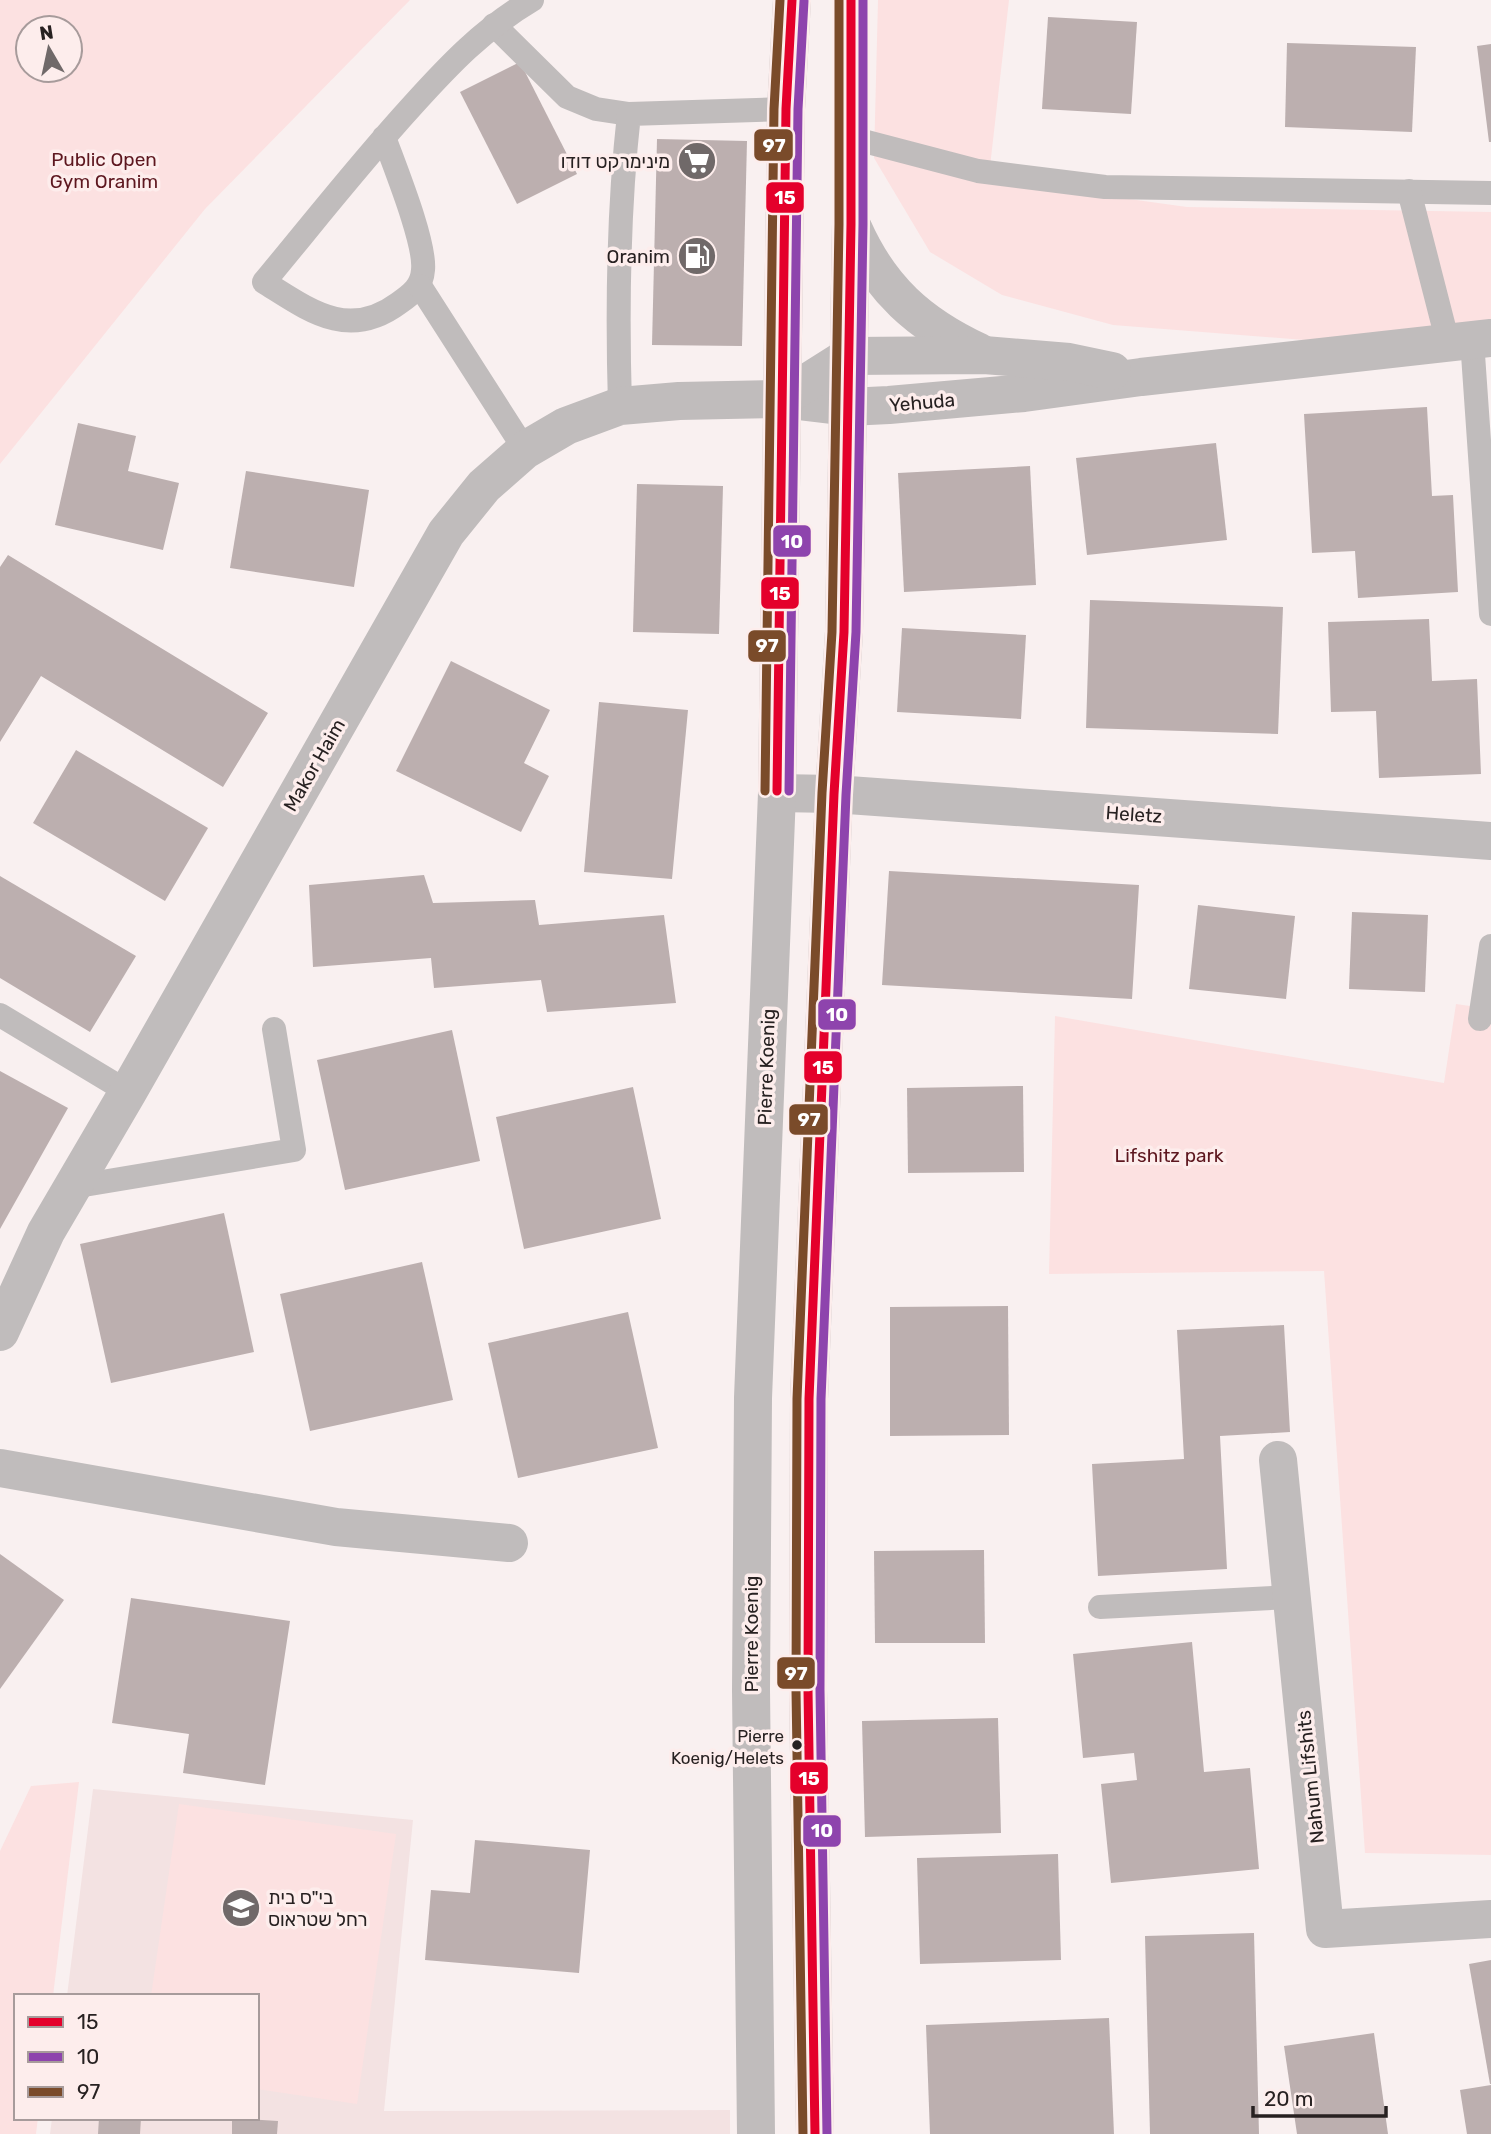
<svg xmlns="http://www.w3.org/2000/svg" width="1491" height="2134" font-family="Rubik,Heebo,sans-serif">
	<rect width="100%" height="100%" fill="#f9f0f0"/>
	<!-- built -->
	<polygon fill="#f3e2e2" points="93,1789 413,1820 384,2111 730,2110 730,2134 50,2134 52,2118 257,2118 257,1996 67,1996"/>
	<!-- green -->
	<g fill="#fce1e1" fill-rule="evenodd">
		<path d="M 0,0 L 410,0 L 205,209 L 0,464 ZM 28,28 L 70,28 L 70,70 L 28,70 Z"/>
		<polygon points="878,0 1009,0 988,184 1050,188 1187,207 1491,212 1491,325 1342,343 1113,325 1002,295 930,252 874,158"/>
		<polygon points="1456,1004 1491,1009 1491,1855 1365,1853 1324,1271 1049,1274 1055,1016 1444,1083"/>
		<polygon points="79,1782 53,1996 16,1996 16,2118 38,2118 36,2134 0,2134 0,1851 31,1786"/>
		<polygon points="179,1804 396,1834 357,2104 257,2089 257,1996 151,1996"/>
	</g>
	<!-- building -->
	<g fill="#bcafaf">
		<polygon points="1048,17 1137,22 1131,114 1042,109"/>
		<polygon points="1287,43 1416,47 1412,132 1285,127"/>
		<polygon points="1491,44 1491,142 1489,142 1477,46"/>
		<polygon points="520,62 577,174 517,204 460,92"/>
		<polygon points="657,139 747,141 742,346 652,345"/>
		<polygon points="1427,407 1432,496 1453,495 1458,592 1358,598 1355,551 1312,553 1304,414"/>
		<polygon points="78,423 136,436 128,471 179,483 163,550 55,525"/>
		<polygon points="1216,443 1227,540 1087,555 1076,458"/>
		<polygon points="1030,466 1036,585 904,592 898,473"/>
		<polygon points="246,471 369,490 354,587 230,568"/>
		<polygon points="637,484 723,486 719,634 633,632"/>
		<polygon points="8,555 268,713 223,787 41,676 0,742 0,567"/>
		<polygon points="1090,600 1283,607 1278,734 1086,728"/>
		<polygon points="1429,619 1432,681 1477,679 1481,774 1379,778 1376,711 1331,712 1328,622"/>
		<polygon points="902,628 1026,635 1021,719 897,712"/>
		<polygon points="451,661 550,710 524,763 549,776 521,832 396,771"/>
		<polygon points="599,702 688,710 672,879 584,872"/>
		<polygon points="76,750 208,828 165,901 33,823"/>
		<polygon points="889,871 1139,885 1132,999 882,985"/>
		<polygon points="424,875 433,903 535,900 539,925 664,915 676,1003 547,1012 541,980 434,988 431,958 313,967 309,885"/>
		<polygon points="0,876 136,956 90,1032 0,978"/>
		<polygon points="1198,905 1295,916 1286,999 1189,989"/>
		<polygon points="1352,912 1428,915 1425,992 1349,989"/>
		<polygon points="452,1030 480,1161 345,1190 317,1060"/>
		<polygon points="0,1071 68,1108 0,1229"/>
		<polygon points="1023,1086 1024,1172 908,1173 907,1088"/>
		<polygon points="633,1087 661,1219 524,1249 496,1117"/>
		<polygon points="224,1213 254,1352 111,1383 80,1244"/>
		<polygon points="422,1262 453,1400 310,1431 280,1294"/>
		<polygon points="1008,1306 1009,1435 890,1436 890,1307"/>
		<polygon points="628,1312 658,1448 518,1478 488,1343"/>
		<polygon points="1284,1325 1290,1432 1220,1436 1227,1569 1098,1576 1092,1464 1184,1459 1177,1330"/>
		<polygon points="984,1550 985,1643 875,1643 874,1551"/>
		<polygon points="0,1554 64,1600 0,1689"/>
		<polygon points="131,1598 290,1621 265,1785 183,1773 189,1734 112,1723"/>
		<polygon points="1192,1642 1204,1772 1250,1768 1259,1869 1111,1883 1101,1784 1137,1780 1134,1753 1083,1758 1073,1654"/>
		<polygon points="998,1718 1001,1833 865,1837 862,1721"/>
		<polygon points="475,1840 590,1850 579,1973 425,1960 431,1890 470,1893"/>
		<polygon points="1058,1854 1061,1960 920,1964 917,1858"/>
		<polygon points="1254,1933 1259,2134 1150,2134 1145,1936"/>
		<polygon points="1491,1960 1491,2084 1490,2084 1469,1964"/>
		<polygon points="1109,2018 1114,2134 930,2134 926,2025"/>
		<polygon points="1374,2033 1388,2134 1297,2134 1284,2046"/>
		<polygon points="1491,2085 1491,2134 1467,2134 1460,2090"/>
		<polygon points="99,2118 141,2118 140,2134 98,2134"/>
		<polygon points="232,2118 278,2121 277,2134 232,2134"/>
	</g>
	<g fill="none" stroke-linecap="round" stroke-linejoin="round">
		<!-- service -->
		<g stroke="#c0bcbc" stroke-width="24">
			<polyline points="494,25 567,97 596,109 629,114"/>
			<path d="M 384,137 C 394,165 426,243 423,270 C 422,286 412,294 399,303 C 348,341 309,310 264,282 C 313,223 360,163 412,106 C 449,65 483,29 532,0"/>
			<polyline points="852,138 978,171 1105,187 1491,193"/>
			<polyline points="1409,191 1448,343"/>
			<polyline points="420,286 525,450"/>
			<polyline points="1472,340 1491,614"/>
			<path d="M 620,406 C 617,308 618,212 629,114 L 786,109"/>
			<polyline points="0,1015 128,1092"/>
			<polyline points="1480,1019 1491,946"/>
			<polyline points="72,1187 294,1150 274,1029"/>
			<polyline points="1100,1607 1291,1597"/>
		</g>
		<!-- minor -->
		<g stroke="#c0bcbc" stroke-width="38">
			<polyline points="777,793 834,794 1491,841"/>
			<polyline points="0,1332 46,1232 128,1092 446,533 484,486 525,450 566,426 620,406 679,401 781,399"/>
			<polyline points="1278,1460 1325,1929 1491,1919"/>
			<polyline points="0,1468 336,1527 509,1543"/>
		</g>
		<!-- tertiary -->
		<g stroke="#c0bcbc" stroke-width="38">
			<path d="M 853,228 C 880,289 919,324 979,352"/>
			<polyline points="781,399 848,407 889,405 1024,393 1141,377 1491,338"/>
			<polyline points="781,399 849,356 984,355 1069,362 1112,371"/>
			<polyline points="756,2134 751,1690 753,1398 777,793 786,109 792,0"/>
			<polyline points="815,2134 808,1690 809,1399 834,794 844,632 851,224 851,0"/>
		</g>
		<!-- bus-1 casing -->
		<g stroke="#fdedec" stroke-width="14">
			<g id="bus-1">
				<polyline points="777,791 786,109 792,0"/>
				<polyline points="815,2134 808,1690 809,1399 834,794 844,632 851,224 851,0"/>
			</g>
		</g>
		<!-- bus-2 casing -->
		<g stroke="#fdedec" stroke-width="14">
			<g id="bus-2">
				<polyline points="789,791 798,109 804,1"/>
				<polyline points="827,2134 820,1690 821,1399 846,795 856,632 863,224 863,0"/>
			</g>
		</g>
		<!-- bus-3 casing -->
		<g stroke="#fdedec" stroke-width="14">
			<g id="bus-3">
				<polyline points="765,791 774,109 780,0"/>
				<polyline points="803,2134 796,1690 797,1399 822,793 832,632 839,224 839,0"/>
			</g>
		</g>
		<!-- bus-1 -->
		<use href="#bus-1" stroke="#e4002b" stroke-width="9"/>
		<!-- bus-2 -->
		<use href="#bus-2" stroke="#8e44ad" stroke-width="9"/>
		<!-- bus-3 -->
		<use href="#bus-3" stroke="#7a4b2a" stroke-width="9"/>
	</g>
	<!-- icons -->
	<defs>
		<g id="supermarket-disc" transform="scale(2.0125)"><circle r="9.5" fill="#706969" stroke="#fdedec"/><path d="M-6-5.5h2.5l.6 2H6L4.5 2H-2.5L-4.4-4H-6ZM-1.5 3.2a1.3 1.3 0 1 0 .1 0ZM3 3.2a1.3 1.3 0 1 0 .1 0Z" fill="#fff"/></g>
		<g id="fuel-disc" transform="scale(2.0125)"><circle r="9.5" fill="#706969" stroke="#fdedec"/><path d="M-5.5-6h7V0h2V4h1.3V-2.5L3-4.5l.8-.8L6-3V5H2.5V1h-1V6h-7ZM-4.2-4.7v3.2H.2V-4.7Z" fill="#fff"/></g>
		<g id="school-disc" transform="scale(2.0125)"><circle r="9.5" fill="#706969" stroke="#fdedec"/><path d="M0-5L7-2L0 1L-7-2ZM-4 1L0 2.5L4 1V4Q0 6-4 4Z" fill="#fff"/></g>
	</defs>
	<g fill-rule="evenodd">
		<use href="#supermarket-disc" x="697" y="161"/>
		<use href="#fuel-disc" x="697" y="256"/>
		<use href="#school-disc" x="241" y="1908"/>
	</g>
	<!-- markers -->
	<circle fill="#272121" stroke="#fdedec" stroke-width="2.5" cx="797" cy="1745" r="6"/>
	<g text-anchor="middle" stroke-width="7" stroke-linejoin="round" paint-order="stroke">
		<!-- bus labels -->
		<g font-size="17" fill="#272121" stroke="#fdedec" text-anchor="end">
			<text x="784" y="1742">Pierre<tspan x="784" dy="22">Koenig/Helets</tspan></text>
		</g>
		<!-- park labels -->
		<g font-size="19" fill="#5d171f" stroke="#fdedec">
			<text x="104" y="166">Public Open<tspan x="104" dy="22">Gym Oranim</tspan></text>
			<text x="1169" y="1162">Lifshitz park</text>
		</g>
		<!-- poi labels -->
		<g font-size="19" fill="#272121" stroke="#fdedec" text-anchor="end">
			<text x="670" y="168">מינימרקט דודו</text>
			<text x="670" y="263">Oranim</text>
			<text x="268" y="1904" text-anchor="start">בי"ס בית<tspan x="268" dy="22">רחל שטראוס</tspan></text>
		</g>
		<!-- street labels -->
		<g font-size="19" fill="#272121" stroke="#fdedec">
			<text transform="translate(922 402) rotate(-5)" y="7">Yehuda</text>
			<text transform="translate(314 765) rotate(-60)" y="7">Makor Haim</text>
			<text transform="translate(1134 814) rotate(4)" y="7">Heletz</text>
			<text transform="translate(766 1067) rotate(-88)" y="7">Pierre Koenig</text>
			<text transform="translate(751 1634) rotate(-90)" y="7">Pierre Koenig</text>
			<text transform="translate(1310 1777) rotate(-96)" y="7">Nahum Lifshits</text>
		</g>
	</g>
	<g stroke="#fdedec" stroke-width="2.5">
		<rect x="753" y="128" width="41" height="34" rx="7" fill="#7a4b2a"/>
		<rect x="765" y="181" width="40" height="33" rx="7" fill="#e4002b"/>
		<rect x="772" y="524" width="40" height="34" rx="7" fill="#8e44ad"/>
		<rect x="760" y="576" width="40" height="34" rx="7" fill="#e4002b"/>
		<rect x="747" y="629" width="40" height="34" rx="7" fill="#7a4b2a"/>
		<rect x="817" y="998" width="40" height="33" rx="7" fill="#8e44ad"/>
		<rect x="803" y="1050" width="40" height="34" rx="7" fill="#e4002b"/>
		<rect x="788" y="1103" width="41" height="33" rx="7" fill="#7a4b2a"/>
		<rect x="776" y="1656" width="40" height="34" rx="7" fill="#7a4b2a"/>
		<rect x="789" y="1761" width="40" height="34" rx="7" fill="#e4002b"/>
		<rect x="802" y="1814" width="40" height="34" rx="7" fill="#8e44ad"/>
	</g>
	<g font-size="19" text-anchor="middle" font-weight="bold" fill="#fff">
		<text x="774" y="152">97</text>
		<text x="785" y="204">15</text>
		<text x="792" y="548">10</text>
		<text x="780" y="600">15</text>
		<text x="767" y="652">97</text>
		<text x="837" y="1021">10</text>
		<text x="823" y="1074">15</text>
		<text x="809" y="1126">97</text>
		<text x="796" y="1680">97</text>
		<text x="809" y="1785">15</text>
		<text x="822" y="1837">10</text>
	</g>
	<!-- legend -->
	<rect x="14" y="1994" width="245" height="126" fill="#fdedec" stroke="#a79b9b" stroke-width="2"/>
	<rect x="28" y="2017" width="35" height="10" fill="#e4002b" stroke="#a79b9b" stroke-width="2"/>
	<text x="77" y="2029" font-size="21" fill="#272121">15</text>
	<rect x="28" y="2052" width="35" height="10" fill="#8e44ad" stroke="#a79b9b" stroke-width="2"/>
	<text x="77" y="2064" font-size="21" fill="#272121">10</text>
	<rect x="28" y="2087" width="35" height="10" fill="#7a4b2a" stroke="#a79b9b" stroke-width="2"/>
	<text x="77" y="2099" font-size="21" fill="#272121">97</text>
	<!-- north arrow -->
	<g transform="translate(49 49) rotate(351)"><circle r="33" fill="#fdedec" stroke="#a79b9b" stroke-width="2"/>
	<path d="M0-5L12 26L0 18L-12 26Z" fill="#706969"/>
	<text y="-10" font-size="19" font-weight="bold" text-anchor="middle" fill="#272121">N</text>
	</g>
	<!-- scale -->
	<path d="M1253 2106v10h133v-10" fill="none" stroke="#272121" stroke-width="3.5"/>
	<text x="1264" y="2106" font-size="21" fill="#272121" stroke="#fdedec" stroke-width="5" paint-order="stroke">20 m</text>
</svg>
